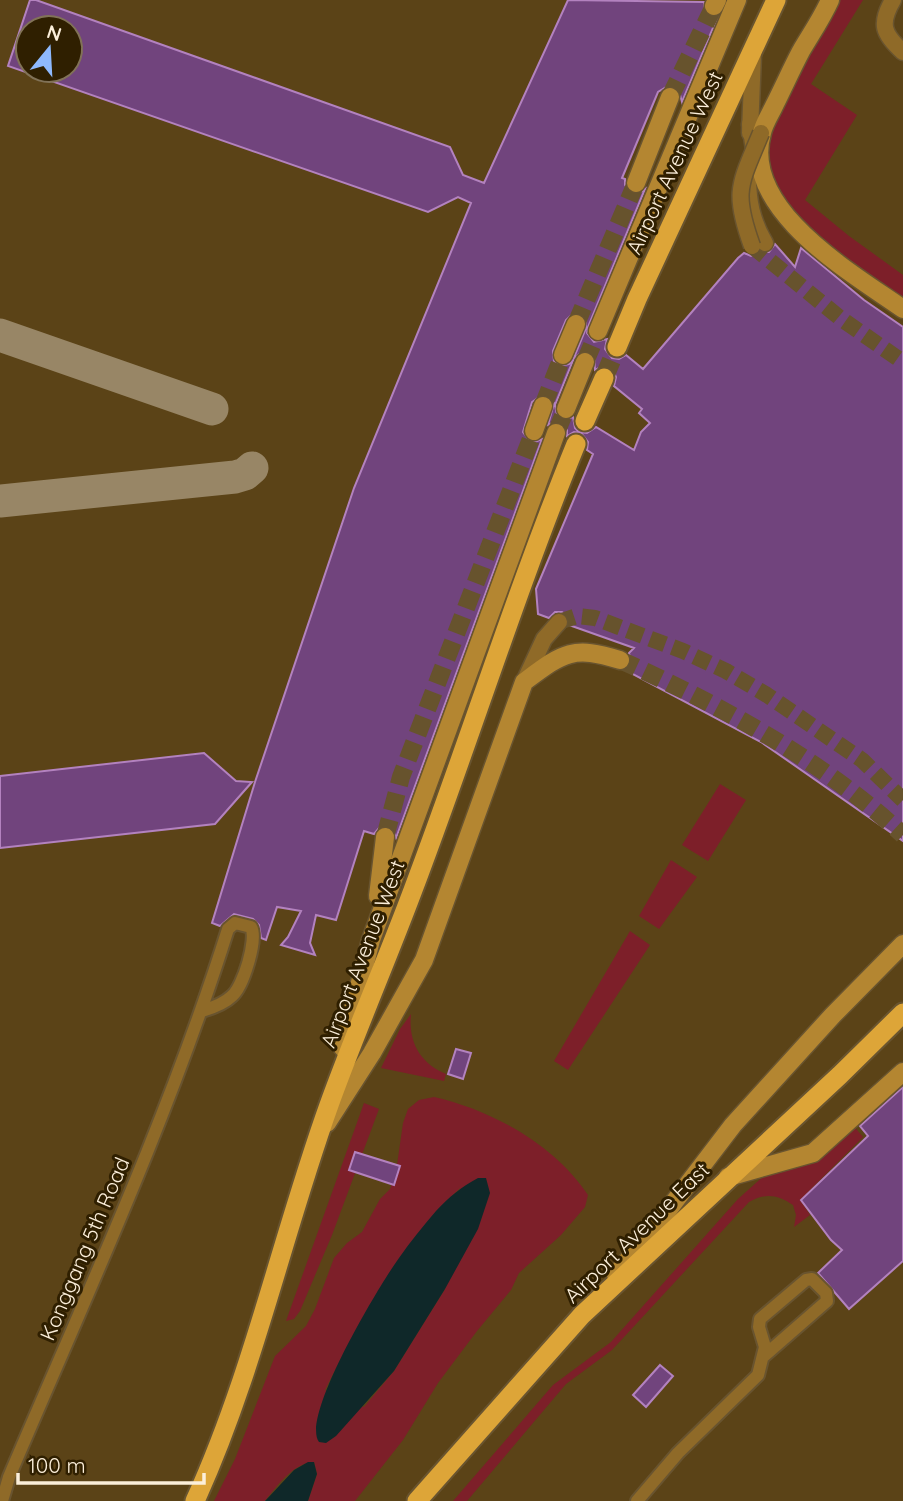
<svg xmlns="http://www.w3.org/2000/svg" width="903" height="1501" font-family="Quicksand,sans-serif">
	<rect width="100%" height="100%" fill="#4d370f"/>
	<!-- built -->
	<path fill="#5b4317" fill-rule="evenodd" d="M 0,0 L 903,0 L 903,1501 L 0,1501 ZM 28,28 L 70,28 L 70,70 L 28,70 Z"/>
	<!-- green -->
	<g fill="#7d1f29" fill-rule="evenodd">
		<polygon points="827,0 863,0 811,84 857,115 805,200 849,236 903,275 903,300 856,268 798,220 776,196 767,162 766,142"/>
		<polygon points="720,784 746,800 708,861 682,845"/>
		<polygon points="671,860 697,877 659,929 639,916"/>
		<polygon points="630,931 650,945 568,1070 554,1061"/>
		<path d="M 411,1014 C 408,1042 420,1063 446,1074 L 444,1081 L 381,1068 L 400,1029 Z"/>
		<path d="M 434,1097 C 492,1110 555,1145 588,1195 L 585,1207 L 561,1235 L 519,1273 L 511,1290 L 477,1331 L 438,1383 L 403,1440 L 355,1501 L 308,1501 L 317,1474 L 314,1462 C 293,1463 277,1486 265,1501 L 214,1501 L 235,1459 L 275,1356 L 306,1326 L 315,1309 L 334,1258 L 347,1243 L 362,1232 L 380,1199 L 390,1189 L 396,1172 L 403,1123 L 408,1109 L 419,1100 ZM 460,1188 L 445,1289 L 394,1371 L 364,1407 L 325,1390 C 363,1315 399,1247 460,1188 Z"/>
		<polygon points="364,1103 379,1109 332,1235 300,1311 294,1319 286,1321"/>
		<path d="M 852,1124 L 863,1137 L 800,1200 L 810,1215 L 794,1227 L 796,1215 L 793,1205 C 777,1194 765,1193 749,1202 L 612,1350 L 566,1384 L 467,1501 L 453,1501 L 553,1385 L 611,1342 L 738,1199 L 766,1174 Z"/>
	</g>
	<!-- water -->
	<g fill="#0f2829">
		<path d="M 478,1178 L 486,1178 L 490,1193 L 478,1229 L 445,1289 L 394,1371 L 336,1436 L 326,1443 L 319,1442 C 300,1417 380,1284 399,1258 C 410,1242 423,1226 436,1211 C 449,1197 461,1187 478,1178 Z"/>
		<polygon points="308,1462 314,1462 317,1474 308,1501 265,1501 294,1470"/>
	</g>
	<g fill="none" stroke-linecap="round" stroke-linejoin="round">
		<!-- taxiway -->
		<g stroke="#988666" stroke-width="33">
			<polyline points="0,335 212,409"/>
			<polyline points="0,501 235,477 245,474 252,468"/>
		</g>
	</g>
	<!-- building -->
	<g fill="#71447d" stroke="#b382bf" stroke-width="2" fill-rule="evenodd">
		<path d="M 30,0 L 36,0 L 450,147 L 463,175 L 484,183 L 568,0 L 704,2 L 705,13 L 710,16 L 718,16 L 682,102 L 679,91 L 675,87 L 668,86 L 658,92 L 622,178 L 625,179 L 625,185 L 631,193 L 638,194 L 645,189 L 588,327 L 587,333 L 594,342 L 607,339 L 605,349 L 612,358 L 619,359 L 626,355 L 643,369 L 738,258 L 744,253 L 751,256 L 760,252 L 769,252 L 775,244 L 795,267 L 801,248 L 864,300 L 903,327 L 903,841 L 761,742 L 625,670 L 631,662 L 629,653 L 634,648 L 569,625 L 569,618 L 562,612 L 555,612 L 549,618 L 538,614 L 536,589 L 593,454 L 587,450 L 588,442 L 581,433 L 574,432 L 567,436 L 567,430 L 561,423 L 555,422 L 548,425 L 554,403 L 547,396 L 542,395 L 532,402 L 523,432 L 530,441 L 535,442 L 542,439 L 396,838 L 392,828 L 387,826 L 380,827 L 374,834 L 364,831 L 336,920 L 316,915 L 310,943 L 315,955 L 281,945 L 288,937 L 301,911 L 277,907 L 266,940 L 261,938 L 259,925 L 253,919 L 234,914 L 220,926 L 212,923 L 255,782 L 354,488 L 471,203 L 458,197 L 428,212 L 8,66 ZM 28,28 L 70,28 L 70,70 L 28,70 ZM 574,313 L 585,317 L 586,328 L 573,360 L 569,364 L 559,366 L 554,361 L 553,351 L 566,320 ZM 584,351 L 594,356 L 595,370 L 603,366 L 613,370 L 616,377 L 614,386 L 642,409 L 639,413 L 650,423 L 641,432 L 634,450 L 596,427 L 587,433 L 579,432 L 575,428 L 573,417 L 562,420 L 557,415 L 555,405 L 574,358 Z"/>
		<polygon points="204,753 236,781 252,782 215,824 0,848 0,776"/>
		<polygon points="456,1049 471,1053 463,1079 448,1074"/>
		<polygon points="903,1087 903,1261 849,1309 818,1273 842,1250 831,1240 801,1200 868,1136 860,1126"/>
		<polygon points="355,1152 400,1166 394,1185 349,1170"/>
		<polygon points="660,1365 673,1376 646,1407 633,1395"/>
	</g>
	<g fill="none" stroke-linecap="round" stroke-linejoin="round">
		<!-- tertiary-tunnel -->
		<g stroke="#67532d" stroke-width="16" stroke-dasharray="16 8" stroke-linecap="butt">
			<polyline points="752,246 840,318 903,362"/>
			<polyline points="559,622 577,616 595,618 683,651 726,671 767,695 862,760 903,800"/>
		</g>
		<!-- secondary-tunnel -->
		<g stroke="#67532d" stroke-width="18" stroke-dasharray="18 9" stroke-linecap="butt">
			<polyline points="670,97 714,6"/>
			<polyline points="576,324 636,183"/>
			<polyline points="585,362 598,331"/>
			<polyline points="543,406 563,355"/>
			<polyline points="556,433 566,409"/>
			<path d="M 620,660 C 720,705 822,760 903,835"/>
			<polyline points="385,837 401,777 534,431"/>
		</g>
		<!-- trunk-tunnel -->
		<polyline stroke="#67532d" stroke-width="19" stroke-dasharray="19 10" stroke-linecap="butt" points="604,378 617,347"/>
		<!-- minor casing -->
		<g stroke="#69542f" stroke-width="16">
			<g id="minor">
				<path d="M 2,1501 L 9,1477 C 86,1296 169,1117 228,929 L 235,923 L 251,927 C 258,939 243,987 232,996 C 224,1004 212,1008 202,1011"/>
				<polyline points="637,1501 678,1453 758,1375 765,1347 759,1327 760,1319 806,1280 812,1279 826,1293 827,1301 764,1356"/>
			</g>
		</g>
		<!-- tertiary casing -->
		<g stroke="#69542f" stroke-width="19">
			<g id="tertiary">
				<path d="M 893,0 C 879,24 883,34 903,52"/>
				<polyline points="750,124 755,156"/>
				<polyline points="750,133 753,54"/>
				<path d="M 748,176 C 748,201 752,221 765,243"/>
				<polyline points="524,682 544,639 559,622"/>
			</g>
		</g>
		<!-- secondary casing -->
		<g stroke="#69542f" stroke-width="21">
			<g id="secondary">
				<path d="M 830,0 C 822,18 811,34 801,51 C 792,68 784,86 775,104 C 771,113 764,123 762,133 C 740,209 852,273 903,309"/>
				<polyline points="714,6 717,0"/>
				<polyline points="636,183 670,97"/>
				<polyline points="598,331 737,0"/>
				<polyline points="563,355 576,324"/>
				<polyline points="566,409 585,362"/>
				<polyline points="534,431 543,406"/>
				<polyline points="378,896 385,837"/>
				<polyline points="343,1048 371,940 556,433"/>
				<path d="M 327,1123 L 372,1053 L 424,960 L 524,682 C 563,653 572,645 620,660"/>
				<polyline points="728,1177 813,1153 903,1072"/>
				<polyline points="616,1275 665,1214 733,1125 833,1015 903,944"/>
			</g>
		</g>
		<!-- trunk casing -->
		<g stroke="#69542f" stroke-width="23">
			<g id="trunk">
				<polyline points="617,347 637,299 776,0"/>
				<polyline points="585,421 604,378"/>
				<path d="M 195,1501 C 253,1374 282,1236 329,1105 C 355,1033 386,962 413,890 C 469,742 516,591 576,444"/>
				<polyline points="417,1501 582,1315 840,1075 903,1013"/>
			</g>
		</g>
		<!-- minor -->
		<use href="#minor" stroke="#8f6a28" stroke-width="12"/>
		<!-- tertiary -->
		<use href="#tertiary" stroke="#8f6a28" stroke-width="16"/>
		<!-- secondary -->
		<use href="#secondary" stroke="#b48631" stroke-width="18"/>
		<!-- trunk -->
		<use href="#trunk" stroke="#dda538" stroke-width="19"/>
		<!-- tertiary-bridge casing -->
		<g stroke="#69542f" stroke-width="19" stroke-linecap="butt">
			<path id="tertiary-bridge" d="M 752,246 C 732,191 740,184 761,133"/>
		</g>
		<!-- tertiary-bridge -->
		<use href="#tertiary-bridge" stroke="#8f6a28" stroke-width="16"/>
	</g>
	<g text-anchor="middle" stroke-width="6" stroke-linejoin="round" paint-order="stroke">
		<!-- street labels -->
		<g font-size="21" fill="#fcefda" stroke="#2f1f00">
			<text transform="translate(675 163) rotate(-65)" y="7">Airport Avenue West</text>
			<text transform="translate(363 954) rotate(-69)" y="7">Airport Avenue West</text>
			<text transform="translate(637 1233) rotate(-44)" y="7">Airport Avenue East</text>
			<text transform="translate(85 1249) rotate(-67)" y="7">Konggang 5th Road</text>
		</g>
	</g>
	<!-- north arrow -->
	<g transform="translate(49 49) rotate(18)"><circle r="33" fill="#2f1f00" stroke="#817257" stroke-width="2"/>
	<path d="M0-5L12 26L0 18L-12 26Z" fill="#8eb9fd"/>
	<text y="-10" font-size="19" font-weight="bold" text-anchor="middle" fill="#fcefda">N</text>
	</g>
	<!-- scale -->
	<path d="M18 1473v10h186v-10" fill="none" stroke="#fcefda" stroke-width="3.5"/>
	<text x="28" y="1473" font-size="21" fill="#fcefda" stroke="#2f1f00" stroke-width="5" paint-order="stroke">100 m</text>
</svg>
